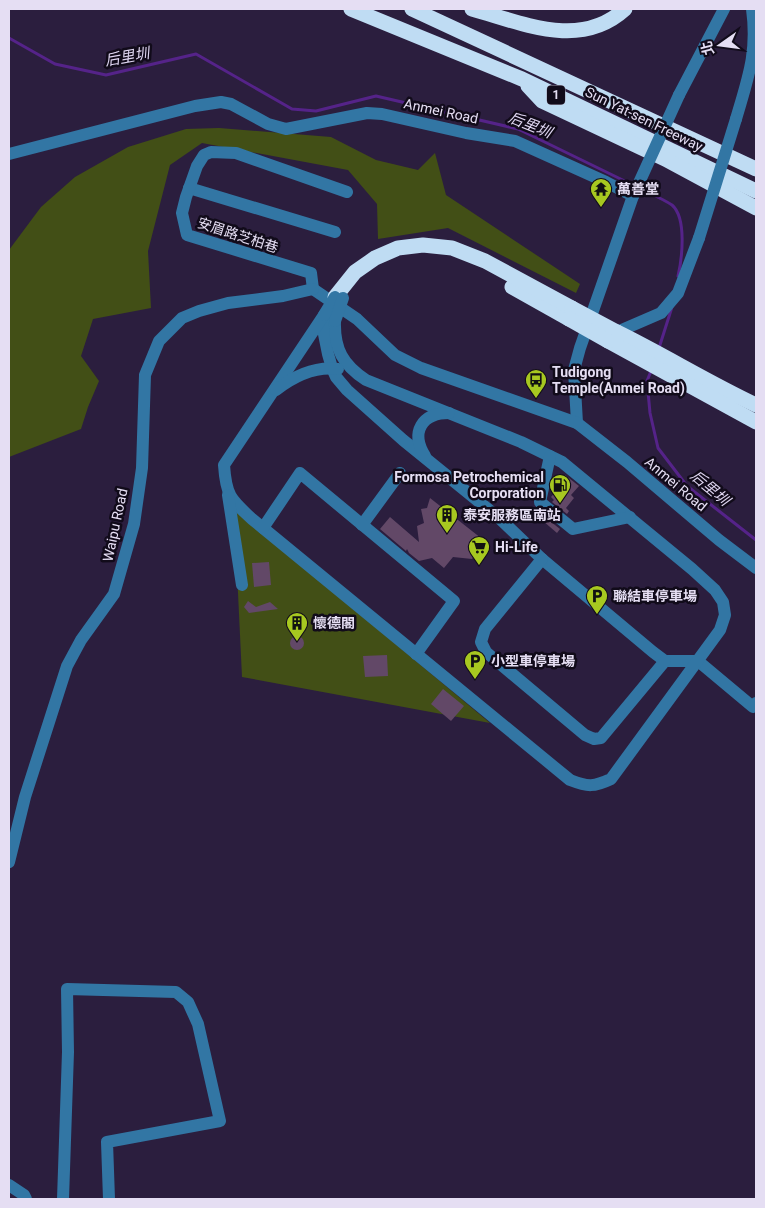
<svg xmlns="http://www.w3.org/2000/svg" width="765" height="1208" font-family="Roboto,'Noto Sans TC',sans-serif">
	<rect width="100%" height="100%" fill="#2b1e3e"/>
	<!-- green -->
	<g fill="#424f16">
		<polygon points="219,128 331,137 376,160 418,170 435,153 446,195 580,284 576,293 448,228 378,239 377,204 348,170 202,143 170,165 148,251 151,308 93,319 81,356 99,381 88,407 81,429 9,457 9,250 41,207 75,177 128,147 186,129"/>
		<polygon points="234,509 490,723 242,677"/>
	</g>
	<g fill="none" stroke-linecap="round" stroke-linejoin="round">
		<!-- stream -->
		<g stroke="#552389" stroke-width="3">
			<polyline points="9,38 55,64 106,75 196,54 292,109 316,111 376,96 518,129 635,186"/>
			<path d="M 641,189 C 651,194 663,199 672,205 C 687,218 682,259 678,276"/>
			<polyline points="659,348 672,307"/>
			<polyline points="651,371 647,381 650,413 658,448 687,486 756,540"/>
		</g>
	</g>
	<!-- building -->
	<g fill="#624867">
		<polygon points="565,475 579,486 571,495 574,498 566,508 569,511 567,514 552,502 554,500 551,497 560,487 557,485"/>
		<polygon points="430,498 486,542 472,559 453,557 444,568 432,558 419,561 409,553 407,549 406,551 380,529 390,517 419,542 417,526 424,523 421,509 427,508"/>
		<polygon points="546,518 560,529 557,533 543,521"/>
		<polygon points="269,562 271,585 254,587 252,563"/>
		<polygon points="248,601 256,607 270,602 278,609 249,613 244,607"/>
		<circle cx="297" cy="643" r="7"/>
		<polygon points="387,655 388,676 365,677 363,656"/>
		<polygon points="443,689 464,706 451,721 431,704"/>
	</g>
	<g fill="none" stroke-linecap="round" stroke-linejoin="round">
		<!-- minor -->
		<g stroke="#3276a4" stroke-width="12">
			<polyline points="679,95 724,9"/>
			<path d="M 736,119 C 748,78 758,52 752,9"/>
			<polyline points="9,154 195,106 221,102 231,104 268,124 286,129 367,113 382,114 466,133 515,141 606,182 633,196 580,348 574,370 577,423"/>
			<polyline points="189,188 335,232"/>
			<polyline points="313,289 357,319 395,355 421,368 577,423 627,462 719,540 756,568"/>
			<polyline points="313,289 311,273 187,235 182,213 186,197 197,166 204,155 211,152 236,153 347,192"/>
			<polyline points="331,312 324,334 328,354 332,368 336,377 347,390 403,440 499,518 542,559 653,652 665,661 698,661 753,707 756,703"/>
			<path d="M 324,315 L 224,465 C 226,495 230,499 252,519 L 570,780 C 588,787 594,787 611,779 L 720,630 L 725,615 L 723,602 L 715,590 L 692,569 L 562,462 L 521,442 L 366,380 C 343,365 334,349 335,321"/>
			<polyline points="612,336 617,332 661,313 678,293 699,238"/>
			<path d="M 276,390 C 294,376 315,366 338,369"/>
			<path d="M 425,456 C 410,432 422,413 449,413"/>
			<polyline points="550,456 540,502 573,529 630,517"/>
			<polyline points="228,495 242,585"/>
			<polyline points="362,525 400,473"/>
			<polyline points="263,528 300,473 454,601 416,654"/>
			<polyline points="542,559 485,629 481,642 486,652 585,735 594,739 601,738 665,661"/>
			<polyline points="9,862 25,797 67,666 81,640 114,594 134,524 142,468 145,375 159,341 182,318 199,311 228,303 283,296 313,289"/>
			<polyline points="9,1185 24,1195 26,1199"/>
			<polyline points="63,1199 68,1052 67,989 176,992 188,1002 198,1024 220,1121 107,1142 109,1199"/>
		</g>
		<!-- highway -->
		<g stroke="#bfdcf3" stroke-width="15">
			<polyline points="351,9 522,79 756,191"/>
			<polyline points="412,9 756,169"/>
			<path d="M 472,9 C 523,23 580,50 625,9"/>
			<polyline points="528,86 542,101 665,159 756,208"/>
			<polyline points="512,287 569,319"/>
			<polyline points="335,297 355,272 375,258 398,248 423,245 452,248 485,261 572,308"/>
			<path d="M 617,332 C 664,355 709,383 756,405"/>
			<polyline points="608,341 756,422"/>
		</g>
		<!-- minor-bridge -->
		<g stroke="#3276a4" stroke-width="12">
			<polyline points="633,196 679,95"/>
			<polyline points="699,238 736,119"/>
			<polyline points="324,315 335,297"/>
			<polyline points="335,321 343,298"/>
		</g>
		<!-- highway-bridge -->
		<g stroke="#bfdcf3" stroke-width="15">
			<polyline points="572,308 617,332"/>
			<polyline points="569,319 608,341"/>
		</g>
	</g>
	<!-- icons -->
	<defs>
		<g id="temple-pin" transform="scale(1.125)"><path d="M0 17L-7.5 6A9.5 9.5 0 1 1 7.5 6Z" fill="#a7c820" stroke="#110b1a"/><path d="M0-6L5-2H3V0L6.5 2.5H4V6H1.5V3h-3V6H-4V2.5H-6.5L-3 0V-2H-5Z" fill="#111"/></g>
		<g id="bus-pin" transform="scale(1.125)"><path d="M0 17L-7.5 6A9.5 9.5 0 1 1 7.5 6Z" fill="#a7c820" stroke="#110b1a"/><path d="M-5-6H5V4H4V6H2V4H-2V6H-4V4H-5ZM-3.5-4V0h7V-4ZM-3.5 1.2v1.5H-2V1.2ZM2 1.2v1.5H3.5V1.2Z" fill="#111"/></g>
		<g id="fuel-pin" transform="scale(1.125)"><path d="M0 17L-7.5 6A9.5 9.5 0 1 1 7.5 6Z" fill="#a7c820" stroke="#110b1a"/><path d="M-5.5-6h7V0h2V4h1.3V-2.5L3-4.5l.8-.8L6-3V5H2.5V1h-1V6h-7ZM-4.2-4.7v3.2H.2V-4.7Z" fill="#111"/></g>
		<g id="building-pin" transform="scale(1.125)"><path d="M0 17L-7.5 6A9.5 9.5 0 1 1 7.5 6Z" fill="#a7c820" stroke="#110b1a"/><path d="M-4-6H4V6H1V3H-1V6H-4ZM-2.5-4.3h1.7v1.8h-1.7ZM.8-4.3h1.7v1.8H.8ZM-2.5-1h1.7V.8h-1.7ZM.8-1h1.7V.8H.8Z" fill="#111"/></g>
		<g id="supermarket-pin" transform="scale(1.125)"><path d="M0 17L-7.5 6A9.5 9.5 0 1 1 7.5 6Z" fill="#a7c820" stroke="#110b1a"/><path d="M-6-5.5h2.5l.6 2H6L4.5 2H-2.5L-4.4-4H-6ZM-1.5 3.2a1.3 1.3 0 1 0 .1 0ZM3 3.2a1.3 1.3 0 1 0 .1 0Z" fill="#111"/></g>
		<g id="parking-pin" transform="scale(1.125)"><path d="M0 17L-7.5 6A9.5 9.5 0 1 1 7.5 6Z" fill="#a7c820" stroke="#110b1a"/><path d="M-3.5-5.5H1a3.5 3.5 0 0 1 0 7H-1V5.5H-3.5ZM-1-3.4V-.6H.8a1.4 1.4 0 0 0 0-2.8Z" fill="#111"/></g>
	</defs>
	<g fill-rule="evenodd">
		<use href="#temple-pin" x="601" y="189"/>
		<use href="#bus-pin" x="536" y="380"/>
		<use href="#fuel-pin" x="560" y="485"/>
		<use href="#building-pin" x="447" y="515"/>
		<use href="#supermarket-pin" x="479" y="547"/>
		<use href="#parking-pin" x="597" y="596"/>
		<use href="#building-pin" x="297" y="623"/>
		<use href="#parking-pin" x="475" y="661"/>
	</g>
	<g text-anchor="middle" stroke-width="5" stroke-linejoin="round" paint-order="stroke">
		<!-- shield labels -->
		<rect fill="#110b1a" stroke="#a59fb2" stroke-width="1" x="547" y="85.5" width="18" height="19" rx="4"/>
		<g font-size="12" font-weight="bold" fill="#e5def3">
			<text x="556" y="99">1</text>
		</g>
		<!-- street labels -->
		<g font-size="14" fill="#e5def3" stroke="#110b1a">
			<text transform="translate(441 111) rotate(12)" y="5">Anmei Road</text>
			<text transform="translate(644 119) rotate(26)" y="5">Sun Yat-sen Freeway</text>
			<text transform="translate(238 235) rotate(18)" y="5">安眉路芝柏巷</text>
			<text transform="translate(676 484) rotate(40)" y="5">Anmei Road</text>
			<text transform="translate(115 525) rotate(-78)" y="5">Waipu Road</text>
		</g>
		<!-- poi labels -->
		<g font-size="14" font-weight="bold" fill="#e5def3" stroke="#110b1a" text-anchor="start">
			<text x="617" y="194">萬善堂</text>
			<text x="552" y="377">Tudigong<tspan x="552" dy="16">Temple(Anmei Road)</tspan></text>
			<text x="544" y="482" text-anchor="end">Formosa Petrochemical<tspan x="544" dy="16">Corporation</tspan></text>
			<text x="463" y="520">泰安服務區南站</text>
			<text x="495" y="552">Hi-Life</text>
			<text x="613" y="601">聯結車停車場</text>
			<text x="313" y="628">懷德閣</text>
			<text x="491" y="666">小型車停車場</text>
		</g>
		<!-- water labels -->
		<g font-size="15" font-style="italic" fill="#ded5f0" stroke="#110b1a">
			<text transform="translate(127 57) rotate(-10)" y="5">后里圳</text>
			<text transform="translate(530 125) rotate(22)" y="5">后里圳</text>
			<text transform="translate(710 488) rotate(40)" y="5">后里圳</text>
		</g>
	</g>
	<!-- border -->
	<rect width="765" height="1208" fill="none" stroke="#e5def3" stroke-width="20"/>
	<!-- north arrow -->
	<g transform="translate(720 45) rotate(256)" stroke="#110b1a" stroke-width="4" paint-order="stroke">
	<path d="M0-4L9 19L0 12L-9 19Z" fill="#e5def3"/>
	<text y="-8" font-size="14" font-weight="bold" text-anchor="middle" fill="#e5def3">北</text>
	</g>
</svg>
